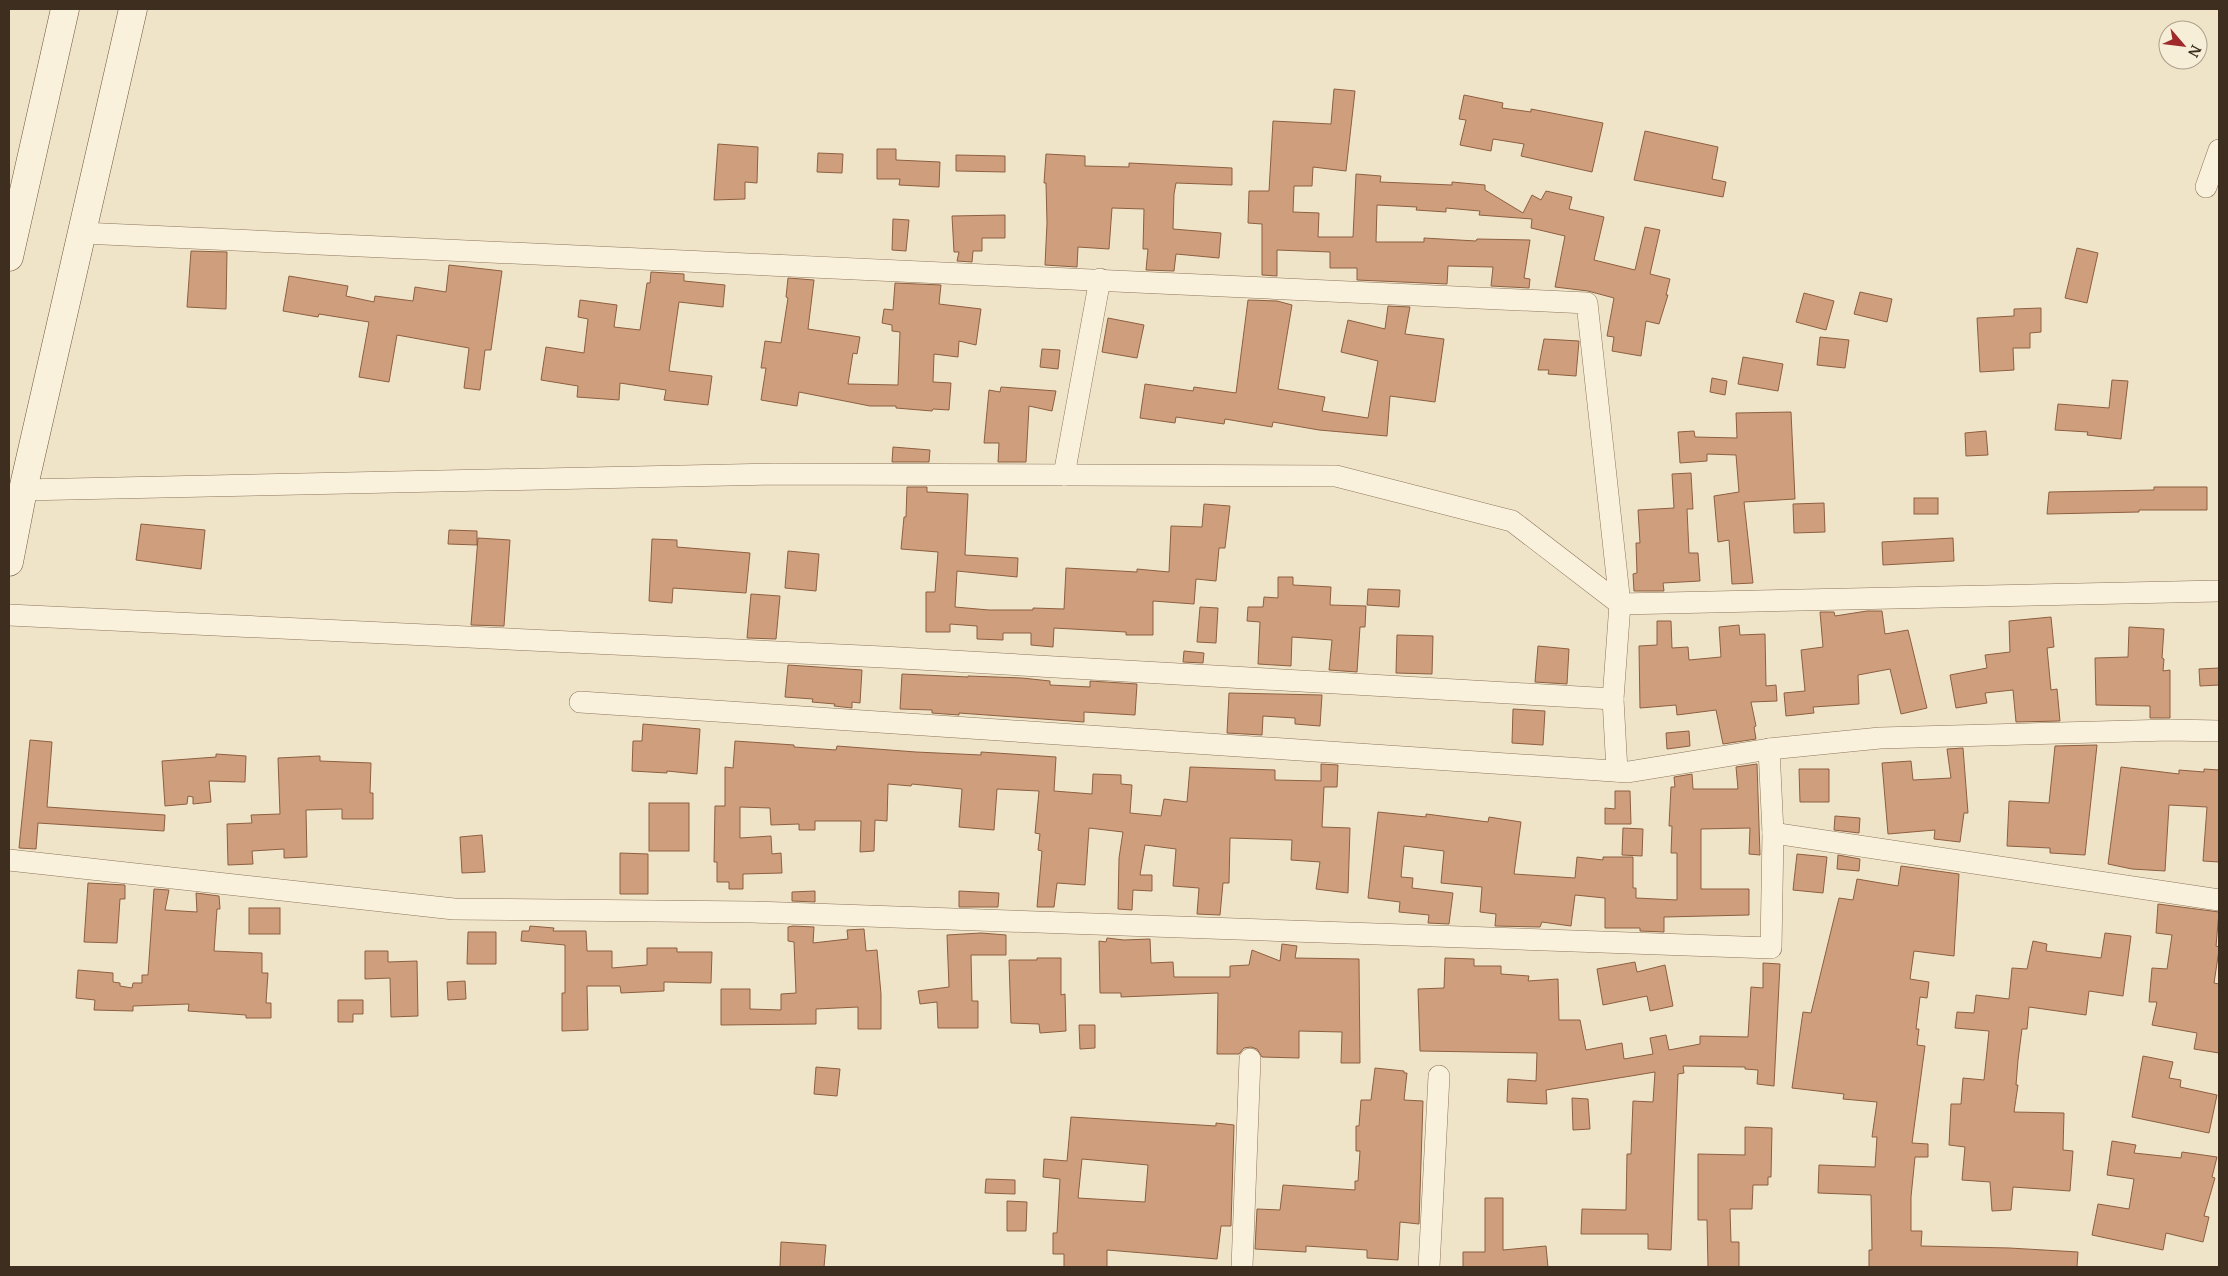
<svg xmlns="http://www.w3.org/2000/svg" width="2228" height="1276" font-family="Merriweather,serif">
	<rect width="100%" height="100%" fill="#f0e4c8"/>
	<!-- building -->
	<g fill="#cf9f7d" stroke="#8d5f41" fill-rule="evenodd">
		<polygon points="1334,89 1355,91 1346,171 1313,167 1312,186 1294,186 1293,212 1319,213 1318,237 1353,237 1356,174 1381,176 1380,182 1452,185 1452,182 1485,185 1485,190 1523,213 1532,195 1541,200 1546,191 1572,197 1569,209 1604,217 1594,260 1635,270 1645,227 1660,230 1650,274 1670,279 1666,295 1668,295 1659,324 1646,321 1641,356 1612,351 1614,337 1607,336 1614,298 1588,291 1555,287 1565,236 1531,228 1532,219 1479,215 1480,211 1446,208 1446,212 1416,210 1417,207 1377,205 1376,242 1424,242 1424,238 1476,241 1477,239 1530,240 1524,278 1530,279 1529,288 1491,286 1493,267 1448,266 1447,284 1357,280 1357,268 1330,268 1330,252 1277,250 1277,276 1262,275 1262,224 1248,223 1249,191 1269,191 1273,121 1331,124"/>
		<polygon points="1464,95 1503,103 1502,108 1531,112 1531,109 1603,123 1592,172 1521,156 1524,144 1493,139 1491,151 1460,145 1466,120 1459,119"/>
		<polygon points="1645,131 1718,147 1712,179 1726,182 1723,197 1634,180"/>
		<polygon points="718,144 758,147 757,183 745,182 745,199 714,200"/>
		<polygon points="877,149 896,149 896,160 940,162 939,187 899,185 900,179 877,179"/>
		<polygon points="818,153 843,154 842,173 817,172"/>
		<polygon points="1046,154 1085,156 1085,166 1129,167 1129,163 1232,168 1232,185 1176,183 1174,194 1173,229 1221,233 1219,258 1176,254 1174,271 1146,270 1148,249 1143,249 1144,209 1112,208 1109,249 1078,247 1077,267 1045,265 1047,223 1046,183 1044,183"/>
		<polygon points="956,155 1005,156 1005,172 956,171"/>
		<polygon points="1005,215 1005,238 982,238 982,251 973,251 972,262 957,261 959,252 954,252 952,216"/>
		<polygon points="893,219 909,220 906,251 892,250"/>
		<polygon points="2077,248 2098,253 2087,303 2065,298"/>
		<polygon points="191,251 227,252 226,309 187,307"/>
		<polygon points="449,265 502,271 491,350 485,350 480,390 464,388 469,348 397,335 389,382 359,377 369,322 319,314 318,317 283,311 289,276 348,286 346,296 374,302 375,296 413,301 415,287 446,292"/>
		<polygon points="651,272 684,274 684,281 725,285 723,307 679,302 669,371 712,376 708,405 664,400 666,390 620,383 619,400 577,397 578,386 541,380 546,347 584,353 588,319 578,317 580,300 617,305 614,327 640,330 647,283 650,283"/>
		<polygon points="788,278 814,280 808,329 860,337 857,354 853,353 848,384 898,385 900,332 892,331 892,325 882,323 884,309 893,310 895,283 941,285 939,304 981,309 976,345 959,341 958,357 934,354 933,382 951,383 949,410 933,409 932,411 896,408 896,406 870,406 799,392 797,406 761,400 766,368 761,368 765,341 781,343 788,298 786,297"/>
		<polygon points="1860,292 1892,299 1887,322 1854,314"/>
		<polygon points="1804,293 1834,301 1826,330 1796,322"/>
		<polygon points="1248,300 1277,301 1292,305 1278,389 1325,397 1322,411 1368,418 1378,361 1341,352 1348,320 1385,329 1388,306 1410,307 1405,334 1444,339 1435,402 1390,396 1387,436 1319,430 1273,422 1272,427 1225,419 1224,424 1176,417 1175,423 1140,418 1145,384 1193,391 1194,387 1236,393"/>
		<polygon points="2041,308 2041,332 2030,333 2030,348 2013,348 2014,370 1980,372 1977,318 2014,316 2014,309"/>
		<polygon points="1108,318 1144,325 1137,358 1102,352"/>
		<polygon points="1820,337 1849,340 1845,368 1817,365"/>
		<polygon points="1544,339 1579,341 1576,376 1548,374 1549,370 1538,370"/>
		<polygon points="1042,349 1060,350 1058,369 1040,367"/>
		<polygon points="1743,357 1783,364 1778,391 1738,384"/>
		<polygon points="1712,378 1727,381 1725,395 1710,392"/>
		<polygon points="2112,380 2128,381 2121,439 2087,435 2088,432 2055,430 2058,404 2109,408"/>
		<polygon points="1001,387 1056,391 1052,411 1029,406 1026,462 998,462 999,443 984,443 989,390 1000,392"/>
		<polygon points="1791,412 1795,499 1744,502 1753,583 1732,584 1729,540 1718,542 1714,496 1739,492 1736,455 1707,454 1707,461 1680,463 1678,432 1694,431 1695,437 1737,438 1736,413"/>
		<polygon points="1986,431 1988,455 1966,456 1965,433"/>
		<polygon points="893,447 930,450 929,462 892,462"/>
		<polygon points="1691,473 1693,509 1687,509 1689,553 1698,553 1700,581 1663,583 1664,591 1634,591 1633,574 1637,573 1636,543 1640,543 1638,510 1674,508 1672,474"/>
		<polygon points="907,487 927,487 927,492 968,494 965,555 1018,558 1017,577 957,571 955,607 989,610 1033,610 1033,608 1064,609 1066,568 1137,572 1137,569 1169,572 1171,526 1202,527 1204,504 1230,506 1225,548 1219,548 1216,581 1196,579 1194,604 1153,601 1153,635 1126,635 1126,632 1054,628 1053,647 1031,645 1031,633 1003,633 1003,640 977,639 977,626 950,624 950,632 926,632 926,592 935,592 938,552 901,549 904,517 906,517"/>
		<polygon points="2154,487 2207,487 2207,510 2139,510 2139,512 2047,514 2049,492 2154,490"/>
		<rect x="1914" y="498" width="24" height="16"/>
		<polygon points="1824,503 1825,532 1794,533 1793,504"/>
		<polygon points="141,524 205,530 201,569 136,560"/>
		<polygon points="449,530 477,531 477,545 448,544"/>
		<polygon points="478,538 510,540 504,626 471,625"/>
		<polygon points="1953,538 1954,561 1883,565 1882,542"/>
		<polygon points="652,539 677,540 677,547 750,553 746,593 673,588 672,603 649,601"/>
		<polygon points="788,551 819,554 816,591 785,588"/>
		<polygon points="1278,577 1293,577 1293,585 1331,587 1330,605 1366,606 1365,627 1360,627 1357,672 1329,670 1332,640 1292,637 1291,666 1258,664 1260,622 1247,621 1248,607 1263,607 1264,597 1278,598"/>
		<polygon points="1368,589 1400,590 1399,607 1367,605"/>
		<polygon points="751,594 780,596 776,639 747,638"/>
		<polygon points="1200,607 1218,608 1216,643 1197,642"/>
		<polygon points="1867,611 1882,611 1885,634 1908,630 1927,708 1901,714 1890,669 1858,675 1859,704 1813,707 1814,713 1786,716 1784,693 1805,691 1801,650 1823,647 1820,612 1834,612 1835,616"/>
		<polygon points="2051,617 2054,647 2047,648 2051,690 2057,689 2060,721 2016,722 2013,690 1985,693 1987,703 1956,708 1950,675 1987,668 1985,655 2010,652 2009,621"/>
		<polygon points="1657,621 1671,621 1672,648 1688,647 1689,660 1721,657 1719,627 1739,625 1740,635 1765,634 1766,686 1776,685 1777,701 1751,702 1756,726 1754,727 1756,739 1723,744 1716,710 1677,715 1676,705 1640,708 1639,646 1657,645"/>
		<polygon points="2129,627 2164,629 2162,658 2164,659 2163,671 2170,670 2170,718 2150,718 2150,706 2096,705 2095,658 2128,657"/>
		<polygon points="1397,635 1433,636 1432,674 1396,673"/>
		<polygon points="1538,646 1569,649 1567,684 1535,682"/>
		<polygon points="1184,651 1204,653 1203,663 1183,662"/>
		<polygon points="788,665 862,670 860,703 852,702 852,708 834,706 835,704 812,702 813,699 785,697"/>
		<polygon points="2219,668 2219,685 2200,686 2199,669"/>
		<polygon points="902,674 968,677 968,676 1022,678 1050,681 1050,685 1090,687 1090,681 1137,684 1135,715 1084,712 1084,722 959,713 959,715 932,713 932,710 900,709"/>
		<polygon points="1229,693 1322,695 1320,726 1295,724 1295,718 1263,716 1262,735 1227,733"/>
		<polygon points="1513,709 1545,711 1543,745 1512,743"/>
		<polygon points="643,724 700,729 697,774 667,771 667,773 632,771 633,741 642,741"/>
		<polygon points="1689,731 1690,746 1667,749 1666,733"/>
		<polygon points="30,740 52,742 47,807 165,815 164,831 38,823 36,849 19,848"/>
		<polygon points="735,741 794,745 794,747 836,750 837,746 916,752 981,755 981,752 1056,757 1054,791 1092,794 1093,774 1121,775 1121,784 1132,785 1130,813 1161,816 1164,799 1187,802 1190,767 1275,770 1275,780 1321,781 1321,764 1338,765 1337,787 1324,787 1322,827 1350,828 1348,893 1316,889 1320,862 1291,860 1292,840 1230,838 1229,883 1223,883 1220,915 1197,914 1199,888 1173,886 1176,849 1145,845 1140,875 1152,875 1152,891 1133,890 1132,910 1118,909 1119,858 1123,832 1089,828 1085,885 1057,883 1054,907 1037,907 1042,851 1038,850 1040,834 1035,833 1039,791 997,789 994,830 959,827 962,789 912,784 911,786 888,784 887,821 875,820 874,851 860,852 861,821 815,821 815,830 799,830 799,824 771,825 770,808 740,807 740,838 771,836 772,854 781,853 782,873 743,874 743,889 729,889 729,882 717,882 717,862 714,862 715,806 725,806 725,767 733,768"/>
		<polygon points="2097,745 2085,855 2050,853 2050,848 2007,846 2009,801 2049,803 2055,746"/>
		<polygon points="1963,748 1968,813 1964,813 1960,842 1934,839 1935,830 1888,834 1882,763 1911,761 1913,780 1951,778 1947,749"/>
		<polygon points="216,754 246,756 245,782 209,781 211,802 193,804 193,797 188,796 187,804 165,806 162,761 216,757"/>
		<polygon points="320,756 320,761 371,763 370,793 373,793 373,819 342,819 342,809 306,810 307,857 284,858 284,849 252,851 253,864 228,865 227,824 252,823 251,815 280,814 278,758"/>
		<polygon points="1757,764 1760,855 1749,854 1750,828 1701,829 1701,889 1749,889 1749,915 1664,917 1664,932 1640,931 1640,928 1605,928 1605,898 1575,895 1571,926 1542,922 1540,927 1495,926 1496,914 1480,912 1482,887 1441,883 1444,851 1404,846 1401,877 1413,878 1412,888 1453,893 1449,924 1428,923 1429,915 1399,912 1400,902 1368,898 1378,812 1426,817 1426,814 1488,822 1489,817 1521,822 1514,874 1575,878 1577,857 1603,860 1603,857 1633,857 1633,888 1636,888 1636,898 1677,900 1677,853 1671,853 1672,826 1669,826 1671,787 1675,787 1674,777 1692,774 1693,789 1738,789 1736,767"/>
		<polygon points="2121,767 2179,774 2179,770 2204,772 2204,769 2219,770 2219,862 2203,861 2207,807 2169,805 2165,871 2132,869 2108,864"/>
		<polygon points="1799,769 1829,769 1829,802 1800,802"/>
		<polygon points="1615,791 1630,791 1631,824 1605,824 1605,808 1615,809"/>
		<rect x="649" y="803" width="40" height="48"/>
		<polygon points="1835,816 1860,818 1859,833 1834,830"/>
		<polygon points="1623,828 1643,829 1642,856 1622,855"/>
		<polygon points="482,835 485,872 462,873 460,837"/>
		<polygon points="620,853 648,854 648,894 620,894"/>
		<polygon points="1797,854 1827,857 1823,893 1793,890"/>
		<polygon points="1838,855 1860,859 1859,871 1837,869"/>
		<polygon points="1901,866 1959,874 1954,956 1914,951 1910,979 1929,982 1927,998 1920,997 1916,1029 1919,1029 1917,1045 1925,1046 1912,1143 1928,1144 1928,1157 1915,1157 1911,1197 1911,1231 1922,1231 1921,1246 2009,1248 2078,1252 2077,1267 1869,1267 1869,1250 1872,1250 1871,1195 1818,1193 1819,1165 1875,1167 1877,1137 1872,1137 1877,1102 1843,1099 1844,1094 1792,1088 1803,1012 1811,1013 1839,898 1853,900 1857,879 1898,886"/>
		<polygon points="88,883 125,885 125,899 120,899 117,943 84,942"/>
		<polygon points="154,889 169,890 165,910 197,912 196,893 219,896 220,909 217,909 214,951 262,953 262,973 268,973 266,1003 271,1003 271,1018 246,1018 246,1015 188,1011 189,1004 133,1006 133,1011 94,1010 95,1000 76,998 78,970 113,973 113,982 120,983 120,986 132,988 133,983 142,983 142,975 148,975"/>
		<polygon points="815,891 815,902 792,901 792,892"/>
		<polygon points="959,891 999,893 998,907 959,907"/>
		<polygon points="2158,904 2219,912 2216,946 2219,947 2219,950 2214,983 2219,984 2219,1053 2194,1049 2197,1033 2152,1025 2157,1002 2149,1002 2152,968 2167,969 2172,935 2156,933"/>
		<rect x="249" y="908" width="31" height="26"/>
		<polygon points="530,926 554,928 553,931 586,931 587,951 612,951 612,968 647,965 647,948 677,948 677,952 712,952 711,983 664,982 664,991 621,993 620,986 587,986 588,1030 562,1031 562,993 565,993 565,945 521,941 522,931 529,931"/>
		<polygon points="793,926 814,927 813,943 848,939 847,930 864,929 866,951 877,950 881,994 881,1029 858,1029 858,1007 816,1009 816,1024 721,1025 721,989 750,989 750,1009 781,1010 781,994 796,993 794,942 788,941 788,927"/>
		<polygon points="468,932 496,932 496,964 467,964"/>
		<polygon points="981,933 1006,935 1006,955 971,955 972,1001 978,1001 978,1028 938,1028 937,1002 920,1004 918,991 949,987 947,935"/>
		<polygon points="2105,933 2131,936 2123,996 2089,991 2086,1015 2029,1007 2027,1029 2022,1029 2018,1060 2016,1085 2018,1085 2014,1112 2064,1113 2063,1150 2073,1151 2070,1191 2013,1187 2011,1210 1992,1211 1990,1182 1962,1180 1965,1147 1949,1145 1951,1104 1961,1104 1963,1078 1984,1080 1989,1031 1955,1028 1957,1012 1974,1013 1976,995 2009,999 2012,968 2027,969 2033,941 2047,944 2046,951 2101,958"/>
		<polygon points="1107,938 1124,940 1150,939 1151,963 1173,962 1174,977 1230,977 1230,966 1249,965 1252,950 1280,961 1282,944 1297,946 1295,958 1359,959 1360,1063 1341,1063 1342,1032 1299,1031 1299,1058 1262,1057 1257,1049 1251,1047 1244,1048 1239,1054 1217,1054 1218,993 1121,997 1121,993 1100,993 1099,941 1106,942"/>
		<polygon points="365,951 388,951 388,962 417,961 418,1016 391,1017 390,978 365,979"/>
		<polygon points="1037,958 1061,958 1061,995 1065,994 1066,1031 1040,1033 1039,1024 1011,1023 1009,960 1037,960"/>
		<polygon points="1445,958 1474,959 1474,966 1501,966 1501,974 1529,976 1528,981 1558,979 1559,1020 1580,1020 1586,1050 1622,1043 1624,1059 1653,1054 1650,1038 1666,1035 1669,1050 1700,1044 1700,1036 1748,1037 1751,987 1763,988 1763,963 1780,964 1774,1086 1757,1084 1758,1070 1745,1069 1745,1067 1683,1066 1684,1073 1678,1074 1671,1250 1648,1249 1648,1234 1581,1234 1582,1209 1626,1210 1627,1154 1631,1154 1633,1101 1653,1102 1655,1072 1546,1090 1547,1104 1507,1102 1508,1079 1536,1081 1537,1053 1420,1051 1418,989 1444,988"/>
		<polygon points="1635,962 1637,972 1665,965 1673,1006 1650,1011 1647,996 1603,1005 1597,969"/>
		<polygon points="465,981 466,999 448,1000 447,982"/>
		<polygon points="338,1000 363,1000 363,1014 353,1014 353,1022 338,1022"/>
		<polygon points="1079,1025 1095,1025 1095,1048 1080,1049"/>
		<polygon points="2143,1056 2173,1062 2169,1078 2181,1080 2180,1087 2217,1095 2209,1133 2132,1117"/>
		<polygon points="816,1067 840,1069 837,1096 814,1094"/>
		<polygon points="1375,1068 1404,1071 1404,1073 1407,1073 1404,1100 1423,1101 1419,1224 1400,1222 1398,1260 1367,1258 1367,1250 1306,1246 1306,1252 1255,1249 1257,1209 1280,1210 1283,1185 1355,1190 1355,1181 1358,1181 1360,1151 1356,1151 1356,1126 1359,1126 1361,1100 1371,1100"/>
		<polygon points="1572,1098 1588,1099 1590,1129 1573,1130"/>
		<path d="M 1071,1117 L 1216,1126 L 1216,1123 L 1234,1125 L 1231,1226 L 1221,1226 L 1217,1259 L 1107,1250 L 1107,1267 L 1064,1267 L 1064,1254 L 1053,1254 L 1053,1233 L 1057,1233 L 1060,1179 L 1043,1177 L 1044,1159 L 1067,1161 ZM 1082,1159 L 1148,1165 L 1145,1202 L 1078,1198 Z"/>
		<polygon points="1745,1127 1772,1128 1771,1177 1768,1177 1768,1185 1753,1185 1752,1209 1730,1209 1731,1242 1739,1242 1739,1267 1708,1267 1707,1220 1698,1220 1698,1154 1745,1155"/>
		<polygon points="2112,1141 2136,1145 2134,1153 2181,1158 2182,1152 2217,1157 2212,1177 2215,1178 2204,1216 2209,1217 2203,1242 2166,1233 2163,1250 2092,1235 2098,1204 2129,1209 2134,1179 2107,1175"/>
		<polygon points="986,1179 1015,1180 1015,1194 985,1193"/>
		<polygon points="1485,1198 1503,1198 1503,1250 1546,1246 1548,1267 1463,1267 1463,1252 1485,1252"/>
		<polygon points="1007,1201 1027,1202 1026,1231 1007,1231"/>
		<polygon points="781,1242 826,1245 824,1267 780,1267"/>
	</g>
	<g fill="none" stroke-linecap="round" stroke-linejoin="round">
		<!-- minor casing -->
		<g stroke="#8d765c" stroke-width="22">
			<g id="minor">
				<polyline points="2206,187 2219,150"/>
				<polyline points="82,233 1587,303 1620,604 1613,699 1617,771"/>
				<polyline points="1064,475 1100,279"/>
				<polyline points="23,490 773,474 1336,476 1512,521 1620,604 2219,591"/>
				<polyline points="9,615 883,657 1613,699"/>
				<polyline points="580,702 1628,772 1769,749 1880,738 2170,730 2219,731"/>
				<polyline points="1773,833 2219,900"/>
				<polyline points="9,860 454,909 753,912 1771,948 1773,833 1769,749"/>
				<polyline points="1242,1267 1250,1059"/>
				<polyline points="1429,1267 1439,1076"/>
			</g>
		</g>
		<!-- secondary casing -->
		<g stroke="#6f573f" stroke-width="29">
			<g id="secondary">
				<polyline points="9,257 65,9"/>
				<polyline points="9,562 23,490 133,9"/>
			</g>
		</g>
		<!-- minor -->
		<use href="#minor" stroke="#faf1dc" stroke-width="21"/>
		<!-- secondary -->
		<use href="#secondary" stroke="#faf1dc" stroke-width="28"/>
	</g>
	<!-- border -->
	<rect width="2228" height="1276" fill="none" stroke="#3d2e20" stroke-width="20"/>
	<!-- north arrow -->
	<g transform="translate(2183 45) rotate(118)"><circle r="24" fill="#f7eed8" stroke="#ada18e"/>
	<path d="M0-4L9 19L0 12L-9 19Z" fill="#9e2a2b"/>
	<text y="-8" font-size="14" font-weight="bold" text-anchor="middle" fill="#3d2e20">N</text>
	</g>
</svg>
